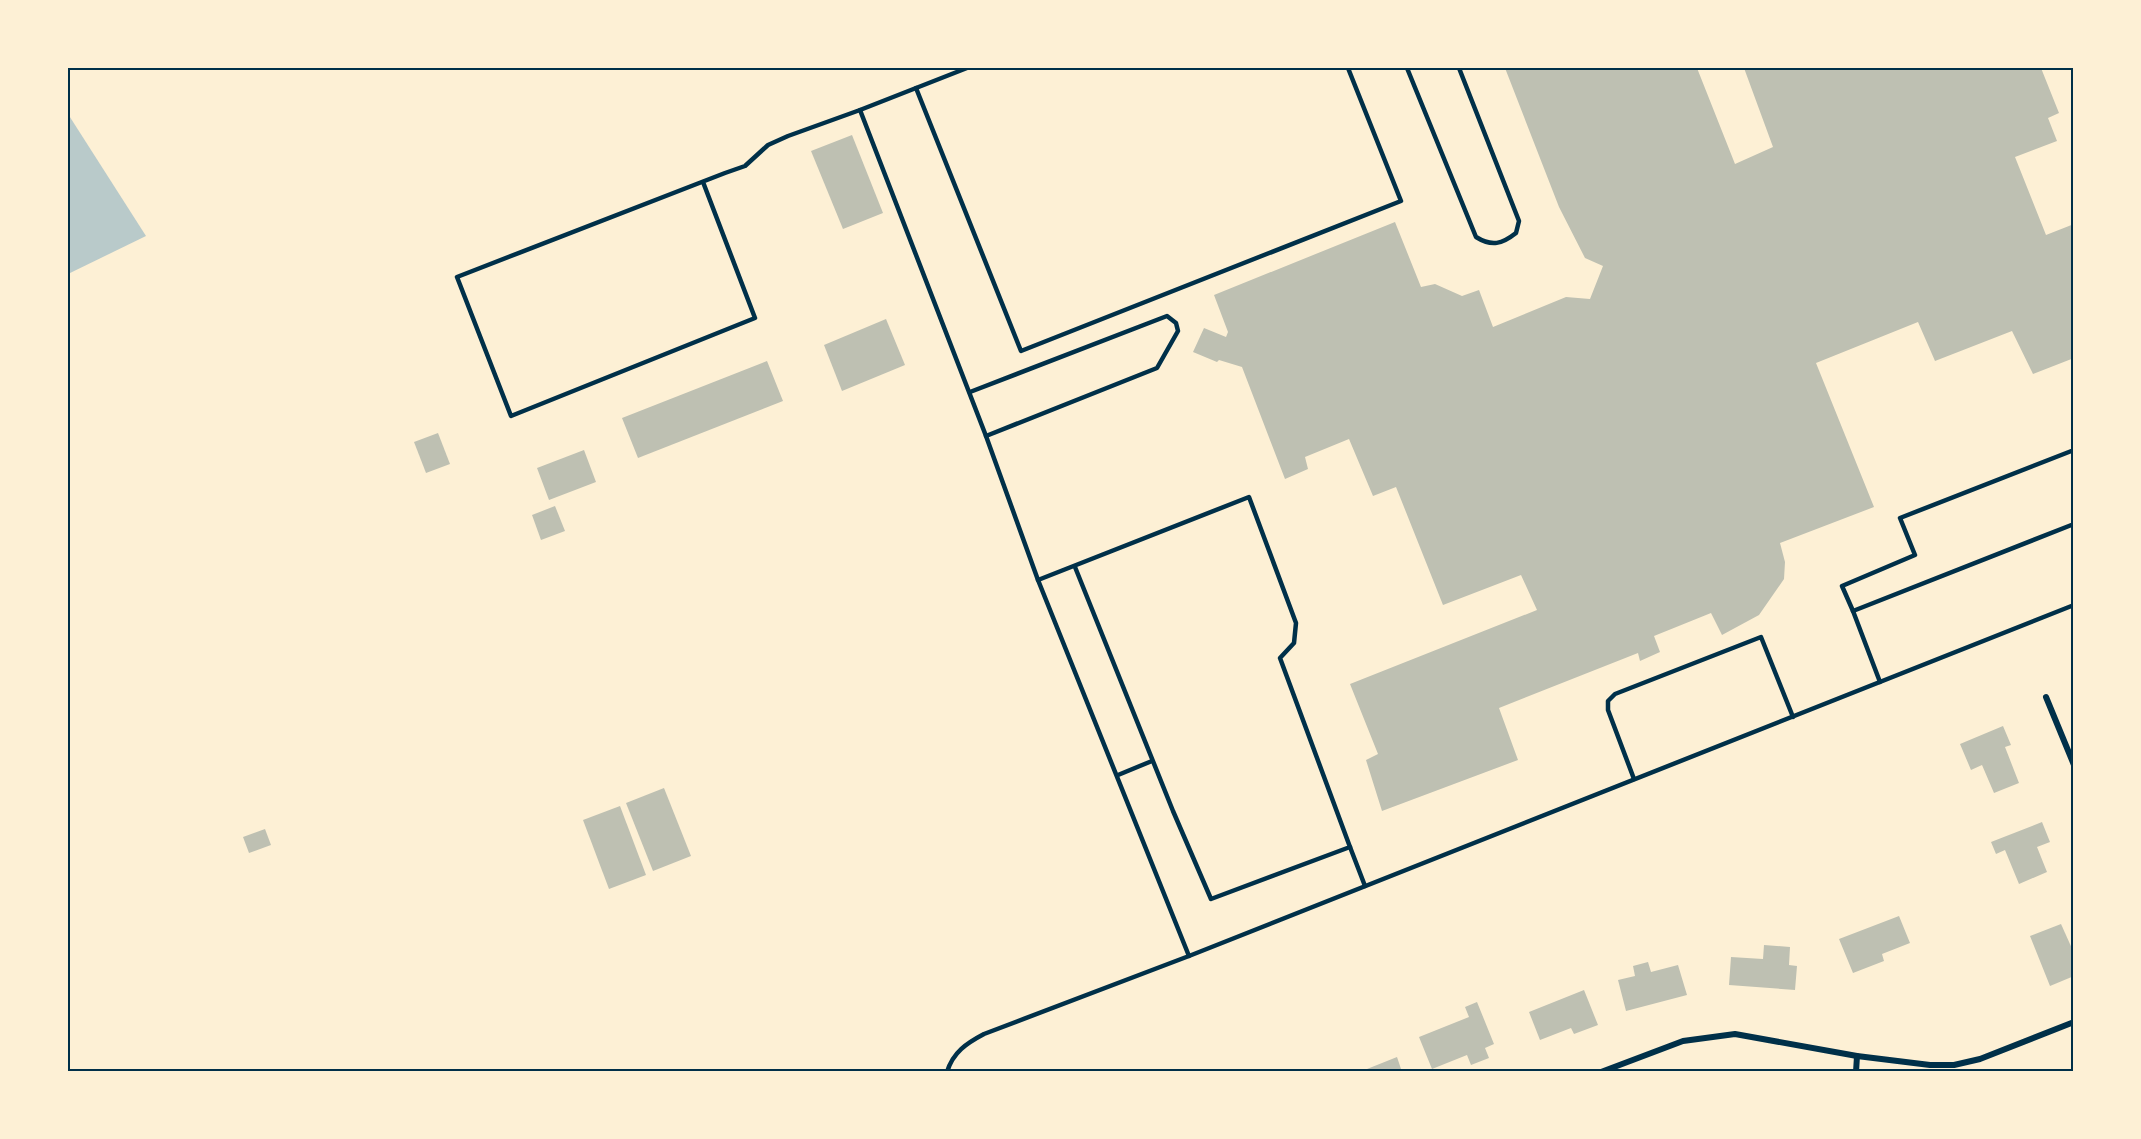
<svg xmlns="http://www.w3.org/2000/svg" width="2141" height="1139" font-family="Lato,sans-serif">
	<rect width="100%" height="100%" fill="#fdf0d5"/>
	<!-- green -->
	<polygon fill="#b9caca" points="68,114 146,236 68,274"/>
	<!-- building -->
	<g fill="#bec0b2">
		<polygon points="1505,68 1697,68 1735,164 1773,147 1744,68 2041,68 2059,113 2048,118 2057,141 2015,157 2046,235 2074,224 2074,358 2033,374 2012,331 1935,361 1918,322 1816,363 1874,507 1780,543 1785,562 1784,579 1759,615 1722,635 1711,613 1654,636 1660,652 1640,661 1638,653 1499,708 1518,760 1382,811 1366,760 1378,754 1350,684 1537,610 1521,575 1443,605 1396,487 1373,496 1349,439 1305,457 1308,469 1285,479 1242,367 1219,360 1217,362 1193,352 1204,328 1226,337 1228,332 1214,295 1395,222 1421,287 1435,284 1462,296 1479,290 1493,327 1566,297 1590,299 1603,266 1585,258 1559,207"/>
		<polygon points="852,135 883,213 843,229 811,151"/>
		<polygon points="886,319 905,365 842,391 824,345"/>
		<polygon points="767,361 783,401 638,458 622,418"/>
		<polygon points="438,433 450,464 426,473 414,442"/>
		<polygon points="584,450 596,482 549,500 537,468"/>
		<polygon points="555,506 565,531 541,540 532,515"/>
		<polygon points="2003,726 2011,745 2005,747 2019,783 1994,793 1982,765 1971,770 1960,744"/>
		<polygon points="664,788 691,856 653,871 626,803"/>
		<polygon points="620,806 646,875 609,889 583,820"/>
		<polygon points="2042,822 2050,842 2037,847 2047,872 2019,884 2005,850 1996,854 1991,842"/>
		<polygon points="265,829 271,845 249,853 243,837"/>
		<polygon points="1899,916 1910,943 1882,954 1884,961 1853,973 1839,939"/>
		<polygon points="2061,924 2074,953 2074,976 2050,986 2030,936"/>
		<polygon points="1764,945 1790,947 1789,965 1797,966 1795,990 1729,985 1731,957 1763,959"/>
		<polygon points="1648,962 1651,972 1678,965 1687,995 1626,1011 1618,980 1635,976 1633,966"/>
		<polygon points="1584,990 1598,1025 1574,1034 1571,1028 1540,1040 1529,1012"/>
		<polygon points="1477,1002 1494,1044 1485,1048 1489,1058 1471,1065 1467,1055 1432,1069 1419,1037 1469,1017 1465,1007"/>
		<polygon points="1397,1057 1402,1072 1362,1072 1362,1071"/>
	</g>
	<g fill="none" stroke-linecap="round" stroke-linejoin="round">
		<!-- service -->
		<g stroke="#003049" stroke-width="4.5">
			<polyline points="967,68 860,110 986,436 1038,580 1189,956"/>
			<path d="M 1407,68 L 1476,237 C 1492,247 1502,244 1516,233 L 1519,221 L 1459,68"/>
			<polyline points="916,88 1021,351 1401,201 1348,68"/>
			<polyline points="703,182 755,318 511,416 457,277 725,173 745,166 768,145 788,136 860,110"/>
			<polyline points="970,392 1167,316 1176,323 1178,331 1157,368 986,436"/>
			<polyline points="1038,580 1249,497 1296,623 1294,643 1280,658 1350,847 1211,899 1173,811 1075,567"/>
			<polyline points="1853,611 1842,586 1915,555 1900,518 2074,450"/>
			<polyline points="1880,682 1853,611 2074,524"/>
			<polyline points="1118,775 1152,761"/>
			<polyline points="1634,779 1608,710 1608,701 1615,694 1761,637 1793,717"/>
			<polyline points="1350,847 1365,886"/>
			<path d="M 947,1072 C 953,1052 967,1043 984,1034 L 1189,956 L 2074,605"/>
		</g>
		<!-- minor -->
		<g stroke="#003049" stroke-width="6">
			<polyline points="2046,697 2074,765"/>
			<polyline points="1601,1072 1683,1041 1735,1034 1857,1056 1930,1065 1954,1065 1980,1059 2074,1022"/>
			<polyline points="1856,1072 1857,1056"/>
		</g>
	</g>
	<!-- border -->
	<rect width="2141" height="1139" fill="none" stroke="#fdf0d5" stroke-width="138"/>
	<rect x="69" y="69" width="2003" height="1001" fill="none" stroke="#003049" stroke-width="2"/>
</svg>
